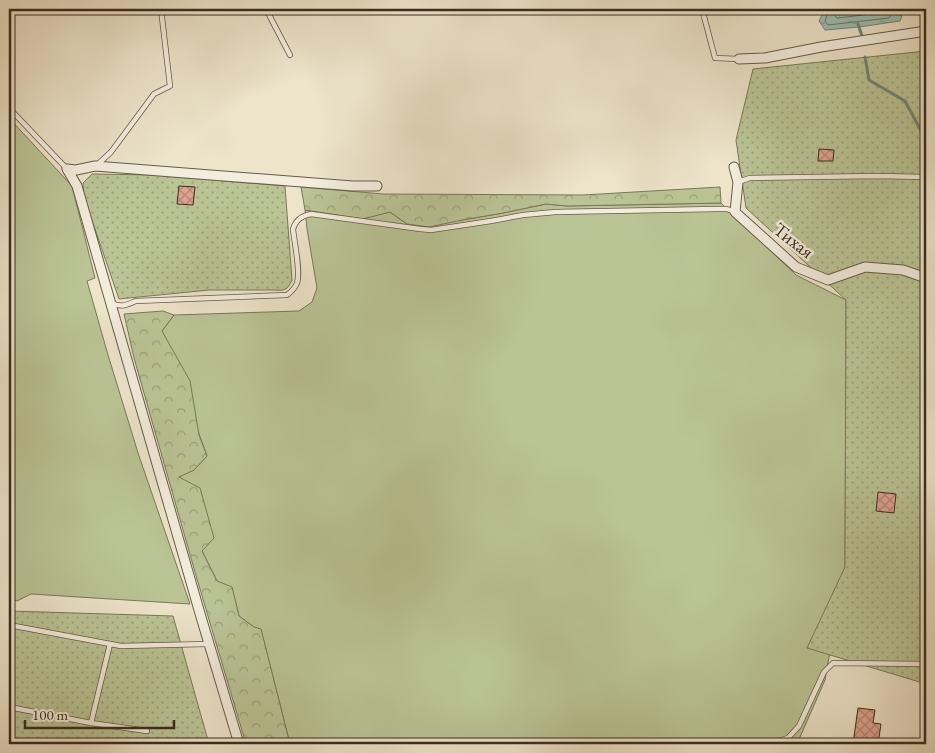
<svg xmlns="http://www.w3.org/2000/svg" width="935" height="753" font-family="'EB Garamond',serif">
	<defs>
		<pattern id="forest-crowns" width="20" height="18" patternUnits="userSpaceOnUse" patternTransform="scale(1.25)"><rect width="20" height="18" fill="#bac495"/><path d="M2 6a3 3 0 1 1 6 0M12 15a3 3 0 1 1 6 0" fill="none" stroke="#98a079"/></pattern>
		<pattern id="park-dots" width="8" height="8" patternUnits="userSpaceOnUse" patternTransform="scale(1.25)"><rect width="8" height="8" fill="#bac495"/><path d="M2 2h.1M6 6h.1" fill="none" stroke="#98a079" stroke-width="1.8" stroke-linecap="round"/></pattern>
		<pattern id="water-ripples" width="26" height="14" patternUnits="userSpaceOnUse" patternTransform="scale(1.25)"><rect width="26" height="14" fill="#9abfb3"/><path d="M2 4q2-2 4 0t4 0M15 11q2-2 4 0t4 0" fill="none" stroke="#7f9c91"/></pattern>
		<pattern id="building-cross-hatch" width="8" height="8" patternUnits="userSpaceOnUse" patternTransform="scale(1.25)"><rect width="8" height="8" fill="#e0a392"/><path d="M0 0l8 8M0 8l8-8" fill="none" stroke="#b78577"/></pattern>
	</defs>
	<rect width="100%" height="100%" fill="#ede4ca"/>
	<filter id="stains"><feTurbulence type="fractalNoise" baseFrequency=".004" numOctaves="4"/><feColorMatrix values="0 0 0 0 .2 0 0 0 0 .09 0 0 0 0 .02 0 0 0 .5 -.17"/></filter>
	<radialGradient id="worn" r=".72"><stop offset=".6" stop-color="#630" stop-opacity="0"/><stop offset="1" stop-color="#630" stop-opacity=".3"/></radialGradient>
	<!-- grass -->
	<g fill="#bac495" stroke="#7a785a">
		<polygon points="9,118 72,186 95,278 87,281 108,355 139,456 190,604 31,594 17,601 9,599"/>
		<polygon points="721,203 796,275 846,300 845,567 825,680 797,744 290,744 261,630 254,627 239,616 232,588 217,581 202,551 178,477 194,470 207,456 162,331 174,315 299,311 312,302 317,288 307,229 305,210 363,218 390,212 407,224 462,220 503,213 546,204 567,206"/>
	</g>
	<!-- forest -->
	<g fill="url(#forest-crowns)" stroke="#7a785a">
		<polygon points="301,187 383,194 583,195 720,187 721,203 567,206 546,204 503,213 462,220 429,227 407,224 390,212 363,219 305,210"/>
		<polygon points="163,311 174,315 162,331 190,381 199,435 207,456 194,470 179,477 200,488 214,538 202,551 217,581 232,587 239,616 254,627 261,629 290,744 246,744 197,579 134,358 124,314"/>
	</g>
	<!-- park -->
	<g fill="url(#park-dots)" stroke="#7a785a">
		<polygon points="926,51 926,684 807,648 845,567 846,300 746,208 736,140 753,69"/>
		<path d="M 92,174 L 153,175 L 285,186 L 292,280 C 287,290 286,291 274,290 L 209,290 L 119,299 L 84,197 L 83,183 Z"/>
		<polygon points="9,611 173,616 209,744 9,744"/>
	</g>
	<!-- water -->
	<polygon fill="url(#water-ripples)" stroke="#748577" points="825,9 891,9 902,16 900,21 859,27 825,30 819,21"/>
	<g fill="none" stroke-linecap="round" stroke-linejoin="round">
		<!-- shore -->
		<g stroke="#6a7668" stroke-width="1">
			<polyline points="829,9 825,21 828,25 889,18 891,15 889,9"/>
			<polyline points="835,9 835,16 837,18 881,13 883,9"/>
		</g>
		<!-- stream -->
		<g stroke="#748577" stroke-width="3">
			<polyline points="858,24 862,36"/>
			<polyline points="865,57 869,80 905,101 926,140"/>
		</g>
	</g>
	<!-- building -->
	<g fill="url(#building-cross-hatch)" stroke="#3a2d1e">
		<polygon points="819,149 834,150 833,161 818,161"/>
		<polygon points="179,186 195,187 193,205 177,204"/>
		<polygon points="878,492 896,494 894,513 876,511"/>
		<polygon points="858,708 875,710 873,723 881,724 878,744 853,744"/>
	</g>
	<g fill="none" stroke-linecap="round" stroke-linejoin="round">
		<!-- service casing -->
		<g stroke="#675b49" stroke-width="6">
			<g id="service">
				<polyline points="266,9 290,55"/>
				<polyline points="702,9 715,58 739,59"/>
				<polyline points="924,9 926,13"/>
				<polyline points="9,108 67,169"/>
				<polyline points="97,165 111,152 154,94 170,86 161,9"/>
				<polyline points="738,182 750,178 878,176 926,177"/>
				<path d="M 111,303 C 122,308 126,305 136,301 L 287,295 C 291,292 295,288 297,283 C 301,272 294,241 293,229 C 296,220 301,216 311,214 L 420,229 L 431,230 L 491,221 L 523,215 L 555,212 L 716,209 L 727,209 L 735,212"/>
				<polyline points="9,625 121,646 208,644"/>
				<polyline points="9,707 91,723 110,644"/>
				<polyline points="91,723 147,731"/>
				<polyline points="769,744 788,738 799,726 824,672 833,663 926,664"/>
			</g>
		</g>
		<!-- minor casing -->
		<g stroke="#675b49" stroke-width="11">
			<g id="minor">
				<polyline points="739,59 765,58 821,47 926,31"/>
				<polyline points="734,167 738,182 735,212 796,267 828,280 865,267 903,270 926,278"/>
				<polyline points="239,744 201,617 77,186 67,169 76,170 95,166 353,186 377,186"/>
			</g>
		</g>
		<!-- service -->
		<use href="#service" stroke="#f3eddd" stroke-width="4.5"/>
		<!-- minor -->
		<use href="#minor" stroke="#f3eddd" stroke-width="9"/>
	</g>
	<g text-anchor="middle" stroke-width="5" stroke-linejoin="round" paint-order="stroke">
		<!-- street labels -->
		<g font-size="19" fill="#3a2d1e" stroke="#f3eddd">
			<text transform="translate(794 240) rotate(38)" y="7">Тихая</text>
		</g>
	</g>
	<!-- margin -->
	<rect width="935" height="753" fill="none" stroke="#ede4ca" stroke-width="30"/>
	<rect x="10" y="10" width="915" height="733" fill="none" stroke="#3a2d1e" stroke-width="2.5"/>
	<rect x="15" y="15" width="905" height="723" fill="none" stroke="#3a2d1e"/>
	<!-- scale -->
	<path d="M25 720v8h149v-8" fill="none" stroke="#3a2d1e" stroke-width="2.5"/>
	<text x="32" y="720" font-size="15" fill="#3a2d1e" stroke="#f3eddd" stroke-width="4" paint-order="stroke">100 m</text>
	<rect width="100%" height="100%" filter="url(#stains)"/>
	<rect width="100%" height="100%" fill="url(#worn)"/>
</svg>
